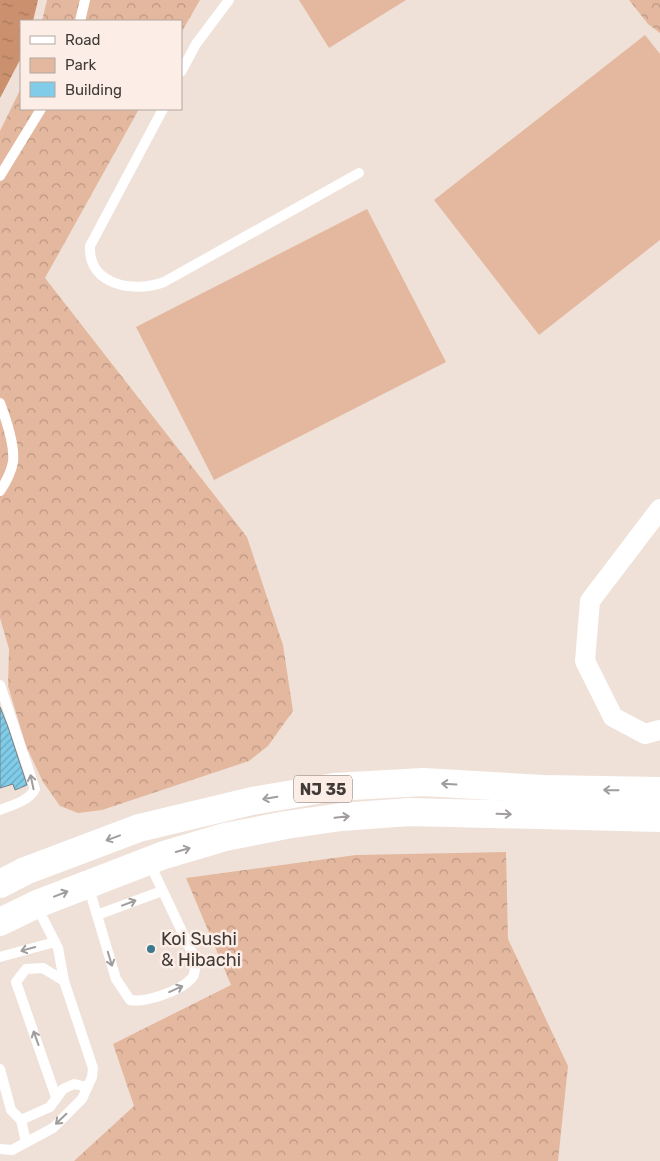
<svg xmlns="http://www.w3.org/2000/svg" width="660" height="1161" font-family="Rubik,sans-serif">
	<defs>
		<pattern id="forest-crowns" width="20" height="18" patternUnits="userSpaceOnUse" patternTransform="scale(1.25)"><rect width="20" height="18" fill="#e4b89f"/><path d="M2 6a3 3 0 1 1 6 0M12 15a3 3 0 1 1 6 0" fill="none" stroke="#ba9783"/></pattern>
		<pattern id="water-ripples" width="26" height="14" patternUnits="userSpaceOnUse" patternTransform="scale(1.25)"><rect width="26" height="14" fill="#cb906d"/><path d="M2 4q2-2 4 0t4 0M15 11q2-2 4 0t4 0" fill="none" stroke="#a6775b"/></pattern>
		<pattern id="building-hatch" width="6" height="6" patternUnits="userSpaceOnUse" patternTransform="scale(1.25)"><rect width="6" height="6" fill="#80cce9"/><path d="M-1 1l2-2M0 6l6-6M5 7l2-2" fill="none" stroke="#6aa7be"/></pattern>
	</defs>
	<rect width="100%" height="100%" fill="#efe1d8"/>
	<!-- forest -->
	<g fill="url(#forest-crowns)">
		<polygon points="47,0 200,0 181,33 181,21 42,21"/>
		<polygon points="629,0 660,0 660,33 648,24"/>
		<polygon points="21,88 21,109 139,109 45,278 247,537 283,645 293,711 268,746 249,761 102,810 78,813 60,806 43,782 26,746 8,686 9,649 0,618 0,131"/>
		<polygon points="506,852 508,939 568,1066 558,1161 74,1161 134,1106 113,1044 231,985 186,878 356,855"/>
	</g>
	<!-- park -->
	<g fill="#e4b89f">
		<polygon points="299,0 406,0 329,48"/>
		<polygon points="645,35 660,54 660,240 539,335 434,200"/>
		<polygon points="367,209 446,362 214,480 136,327"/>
	</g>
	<!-- water -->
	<polygon fill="url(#water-ripples)" points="0,0 38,0 33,21 21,21 21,58 0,98"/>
	<!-- building -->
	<polygon fill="url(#building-hatch)" stroke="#748288" points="0,707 8,727 27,785 15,790 13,784 0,788"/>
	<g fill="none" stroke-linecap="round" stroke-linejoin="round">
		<!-- service -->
		<g stroke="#fff" stroke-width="10">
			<polyline points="80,21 85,0"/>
			<polyline points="181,72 196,44 229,0"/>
			<path d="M 163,109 L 90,246 C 88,286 135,293 164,282 L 359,173"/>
			<polyline points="0,176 41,109"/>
			<path d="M 0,403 C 6,419 15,446 13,462 C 11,473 6,482 0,491"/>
			<path d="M 0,685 L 35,789 C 29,801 12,805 0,810"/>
			<path d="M 88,885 L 116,979 L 130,1000 C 145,1003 181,991 192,978 C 196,973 195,966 195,959 L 149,862"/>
			<polyline points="97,915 162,891"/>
			<polyline points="0,957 55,942"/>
			<polyline points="0,1069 11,1110 21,1120 26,1142"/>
			<polyline points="56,1097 16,982 26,969 43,968 64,981"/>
			<polyline points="21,1120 50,1107 63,1089 74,1084 87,1087"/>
			<polyline points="0,1149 12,1150 53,1128 82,1099 92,1077 93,1068 64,981 58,948 36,905"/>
		</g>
		<!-- minor -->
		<polyline stroke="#fff" stroke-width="20" points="660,509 590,601 585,661 613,717 645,734 660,730"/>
		<!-- trunk -->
		<g stroke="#fff" stroke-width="28">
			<polyline points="0,884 25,871 139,828 252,801 334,787 423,782 544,789 660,791"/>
			<polyline points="0,922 37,904 164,855 225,837 286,825 341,817 409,812 660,818"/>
		</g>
	</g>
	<!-- one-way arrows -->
	<defs><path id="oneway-shaft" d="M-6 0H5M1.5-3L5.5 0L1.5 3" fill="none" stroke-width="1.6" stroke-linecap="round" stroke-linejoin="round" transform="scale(1.25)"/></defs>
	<g stroke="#a09d9c">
		<use href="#oneway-shaft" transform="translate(32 782) rotate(-102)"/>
		<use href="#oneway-shaft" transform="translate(449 784) rotate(-177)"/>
		<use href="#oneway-shaft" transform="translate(611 790) rotate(-179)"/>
		<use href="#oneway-shaft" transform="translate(270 798) rotate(170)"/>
		<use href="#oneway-shaft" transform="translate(504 814) rotate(2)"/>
		<use href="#oneway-shaft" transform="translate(342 817) rotate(-6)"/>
		<use href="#oneway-shaft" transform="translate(113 838) rotate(160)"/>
		<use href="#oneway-shaft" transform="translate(183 850) rotate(-16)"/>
		<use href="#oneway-shaft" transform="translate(61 894) rotate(-21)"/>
		<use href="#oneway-shaft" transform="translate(129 903) rotate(-21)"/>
		<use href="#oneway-shaft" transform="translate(28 949) rotate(165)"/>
		<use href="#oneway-shaft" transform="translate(110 959) rotate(73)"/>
		<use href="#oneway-shaft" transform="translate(176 989) rotate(-24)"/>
		<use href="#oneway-shaft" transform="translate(36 1038) rotate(-110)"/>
		<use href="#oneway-shaft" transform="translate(61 1119) rotate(136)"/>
	</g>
	<!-- markers -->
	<circle fill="#3c798f" stroke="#fceee6" stroke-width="2" cx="151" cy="949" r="5"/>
	<g text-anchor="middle" stroke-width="5" stroke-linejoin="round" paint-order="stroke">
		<!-- shield labels -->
		<rect fill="#fceee6" stroke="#79716c" stroke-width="1" x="294" y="775.5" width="58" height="27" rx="4"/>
		<g font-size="16" font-weight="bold" fill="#413b38">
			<text x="323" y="795">NJ 35</text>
		</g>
		<!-- poi labels -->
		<g font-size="18" fill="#413b38" stroke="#fceee6" text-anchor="start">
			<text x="161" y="945">Koi Sushi<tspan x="161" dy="21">&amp; Hibachi</tspan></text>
		</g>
	</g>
	<!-- legend -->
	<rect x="20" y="20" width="162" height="90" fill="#fceee6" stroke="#b1a6a0"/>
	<rect x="30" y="36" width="25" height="8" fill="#ffffff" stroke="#b1a6a0"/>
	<text x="65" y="45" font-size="15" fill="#413b38">Road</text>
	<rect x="30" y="58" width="25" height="15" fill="#e4b89f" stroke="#b1a6a0"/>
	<text x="65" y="70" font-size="15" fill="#413b38">Park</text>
	<rect x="30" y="82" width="25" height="15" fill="#80cce9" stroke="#b1a6a0"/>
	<text x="65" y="95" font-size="15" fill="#413b38">Building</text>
</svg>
